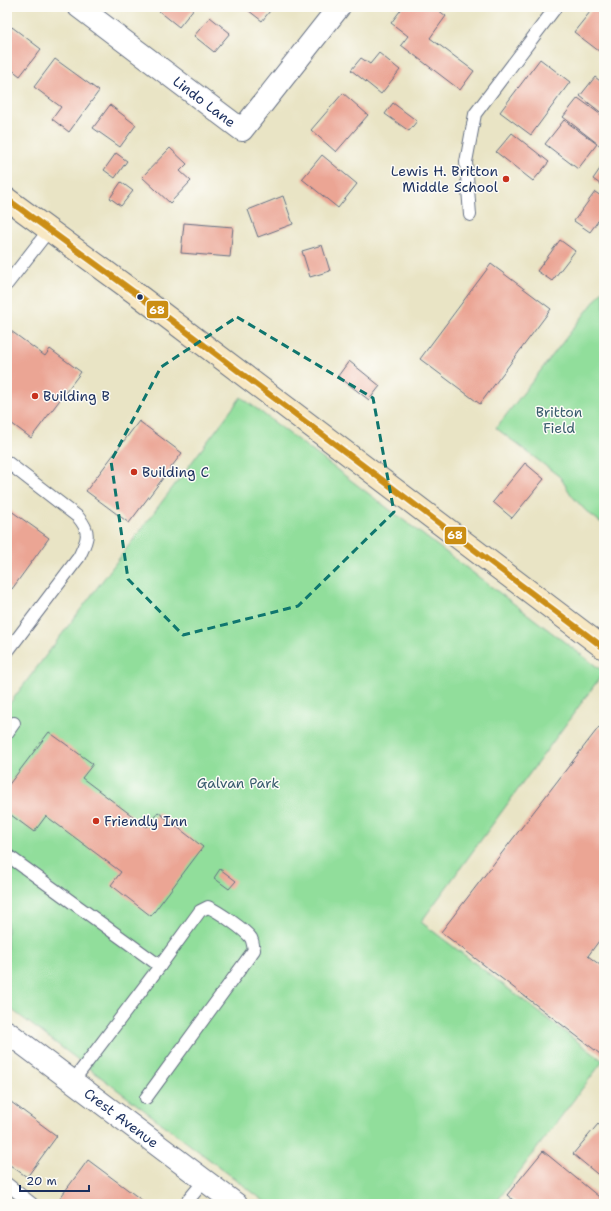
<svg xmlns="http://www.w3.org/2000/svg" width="611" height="1211" font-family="'Shantell Sans',sans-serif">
	<rect width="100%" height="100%" fill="#fdfcf7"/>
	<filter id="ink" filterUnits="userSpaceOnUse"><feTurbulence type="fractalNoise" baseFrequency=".025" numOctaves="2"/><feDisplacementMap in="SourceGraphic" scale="8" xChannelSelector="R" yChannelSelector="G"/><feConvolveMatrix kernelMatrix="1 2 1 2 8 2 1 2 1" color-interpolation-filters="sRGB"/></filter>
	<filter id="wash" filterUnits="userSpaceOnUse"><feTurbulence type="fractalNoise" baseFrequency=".012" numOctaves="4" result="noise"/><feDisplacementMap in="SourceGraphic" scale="16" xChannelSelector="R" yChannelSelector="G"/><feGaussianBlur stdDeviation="0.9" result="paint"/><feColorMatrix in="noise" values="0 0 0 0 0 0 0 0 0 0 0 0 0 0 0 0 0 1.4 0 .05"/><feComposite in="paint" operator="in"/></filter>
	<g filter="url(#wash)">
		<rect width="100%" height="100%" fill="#e9e4c5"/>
		<!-- green -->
		<g fill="#91de9b" stroke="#56867c">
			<polygon points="604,289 604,525 586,511 572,496 560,477 496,428"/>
			<polygon points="241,397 604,672 421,922 603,1061 495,1204 268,1204 7,1006 7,707"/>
		</g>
		<g id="blocks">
			<!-- building -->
			<g fill="#eba594">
				<polygon points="154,7 195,7 179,27"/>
				<polygon points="244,7 273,7 262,21"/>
				<polygon points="403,7 434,7 446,16 430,38 474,71 460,90 401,45 408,36 391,23"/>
				<polygon points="594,7 604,7 604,55 574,32"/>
				<polygon points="210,17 230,33 214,52 194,36"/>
				<polygon points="12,27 41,49 20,76 7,66 7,34"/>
				<polygon points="379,53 400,70 381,94 351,70 361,58 370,64"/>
				<polygon points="55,59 99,91 69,132 52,119 61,107 34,87"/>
				<polygon points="540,59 570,82 531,135 500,112"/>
				<polygon points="595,77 604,84 604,115 580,96"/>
				<polygon points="343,93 368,115 336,152 311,130"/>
				<polygon points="578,98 604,117 604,144 602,147 563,117"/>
				<polygon points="393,103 417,121 409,131 385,114"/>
				<polygon points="110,105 136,125 120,147 93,128"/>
				<polygon points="564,120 597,144 578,169 545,144"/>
				<polygon points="512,133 549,162 533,181 496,152"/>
				<polygon points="170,148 187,164 180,171 191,181 170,203 142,177"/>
				<polygon points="116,153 127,161 115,178 104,170"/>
				<polygon points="322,155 357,184 338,208 302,179"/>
				<polygon points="604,163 604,187 593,179"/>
				<polygon points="121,182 133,191 121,206 110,198"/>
				<polygon points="595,192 604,198 604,213 590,232 574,221"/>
				<polygon points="283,196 293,224 258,237 248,210"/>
				<polygon points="184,223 233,227 230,257 181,253"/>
				<polygon points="560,240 575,251 552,281 537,271"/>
				<polygon points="322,245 330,271 310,277 302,251"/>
				<polygon points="491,264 551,309 480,404 420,359"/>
				<polygon points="7,328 45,356 50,349 81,372 31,438 7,420"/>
				<polygon points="349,361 380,386 369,400 338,376"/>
				<polygon points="139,421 182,453 129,523 86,491"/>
				<polygon points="525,463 544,479 512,518 493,502"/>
				<polygon points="7,508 49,538 12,589 10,588 7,589"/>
				<polygon points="599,727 604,731 604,934 588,956 604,968 604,1057 441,932"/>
				<polygon points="49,732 93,764 82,778 147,827 158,812 203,847 151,916 111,885 121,872 46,816 34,832 7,812 7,787"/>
				<polygon points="220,869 236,881 229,889 214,878"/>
				<polygon points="7,1099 57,1136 27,1177 7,1163"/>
				<polygon points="598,1124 604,1129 604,1176 602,1178 573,1154"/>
				<polygon points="543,1151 604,1201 604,1204 518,1204 507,1195"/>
				<polygon points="88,1160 147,1204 61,1204 57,1202"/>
			</g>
		</g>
	</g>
	<g filter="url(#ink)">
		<use href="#blocks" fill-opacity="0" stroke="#636e82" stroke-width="1"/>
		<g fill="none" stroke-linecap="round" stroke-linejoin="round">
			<!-- lane casing -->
			<g stroke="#636e82" stroke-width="14">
				<g id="lane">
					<polyline points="470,215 466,162 475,114 556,7"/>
					<polyline points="7,284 49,230"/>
					<path d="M 7,462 L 78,517 C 92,533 87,540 79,557 L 7,652"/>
					<polyline points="7,733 14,723"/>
					<polyline points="7,855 160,966"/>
					<path d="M 73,1081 L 160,966 L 200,911 L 208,907 C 218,911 245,930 251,938 C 253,942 253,945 254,950 L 146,1098"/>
					<polyline points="7,1184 32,1204"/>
					<polyline points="185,1204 205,1180"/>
				</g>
			</g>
			<!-- street casing -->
			<g stroke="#636e82" stroke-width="24">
				<g id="street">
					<path id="s1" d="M 79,7 L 242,130 L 339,7"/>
					<path id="s2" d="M 7,1032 L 236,1204"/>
				</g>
			</g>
			<!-- secondary casing -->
			<g stroke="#636e82" stroke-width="24">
				<polyline id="secondary" points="7,199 142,298 604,648"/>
			</g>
			<!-- lane -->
			<use href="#lane" stroke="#fff" stroke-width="12"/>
			<!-- street -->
			<use href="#street" stroke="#fff" stroke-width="22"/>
			<!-- secondary -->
			<use href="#secondary" stroke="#f8e8c3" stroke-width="22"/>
			<!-- bus-1 casing -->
			<g stroke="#fdfcf7" stroke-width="9">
				<polyline id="bus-1" points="7,199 142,298 604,648"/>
			</g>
			<!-- bus-1 -->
			<use href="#bus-1" stroke="#cb8e13" stroke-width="6"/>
		</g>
	</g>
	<!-- marked area -->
	<path fill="none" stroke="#0f766e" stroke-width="3" stroke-dasharray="8 5" stroke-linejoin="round" d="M 237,317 L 373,398 L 394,512 L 298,606 L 183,635 L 128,579 L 111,461 L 161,367 Z"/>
	<!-- markers -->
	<g fill="#c8321e" stroke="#fdfcf7" stroke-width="1.5">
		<circle cx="506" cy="179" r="4"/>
		<circle cx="35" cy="396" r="4"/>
		<circle cx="134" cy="472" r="4"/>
		<circle cx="96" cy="821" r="4"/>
	</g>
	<circle fill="#1b2f5e" stroke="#fdfcf7" stroke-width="1.5" cx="140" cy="297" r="3.5"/>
	<g text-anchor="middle" stroke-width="3" stroke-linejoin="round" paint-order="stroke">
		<!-- street labels -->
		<g font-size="14" fill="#1b2f5e" stroke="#fdfcf7">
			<text dy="5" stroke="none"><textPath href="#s1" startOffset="157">Lindo Lane</textPath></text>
			<text dy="5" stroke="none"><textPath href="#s2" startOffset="143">Crest Avenue</textPath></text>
		</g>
		<!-- poi labels -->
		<g font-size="14" fill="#1b2f5e" stroke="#fdfcf7" text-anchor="start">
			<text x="498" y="176" text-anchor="end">Lewis H. Britton<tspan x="498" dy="16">Middle School</tspan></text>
			<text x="43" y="401">Building B</text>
			<text x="142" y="477">Building C</text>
			<text x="104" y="826">Friendly Inn</text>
		</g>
		<!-- park labels -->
		<g font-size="14" fill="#385b6d" stroke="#fdfcf7">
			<text x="559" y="417">Britton<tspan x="559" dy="16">Field</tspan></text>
			<text x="238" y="788">Galvan Park</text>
		</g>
	</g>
	<g stroke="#fdfcf7" stroke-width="1.5">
		<rect x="146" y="300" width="23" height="19" rx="4" fill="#cb8e13"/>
		<rect x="444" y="526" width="23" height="19" rx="4" fill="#cb8e13"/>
	</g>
	<g font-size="11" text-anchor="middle" font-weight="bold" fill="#fff">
		<text x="157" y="314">68</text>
		<text x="455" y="539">68</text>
	</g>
	<!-- margin -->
	<rect width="611" height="1211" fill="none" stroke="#fdfcf7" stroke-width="24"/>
	<!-- scale -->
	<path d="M20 1185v6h69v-6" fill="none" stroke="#1b2f5e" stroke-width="2"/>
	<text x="26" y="1185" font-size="12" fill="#1b2f5e" stroke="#fdfcf7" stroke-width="3" paint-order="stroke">20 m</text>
</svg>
